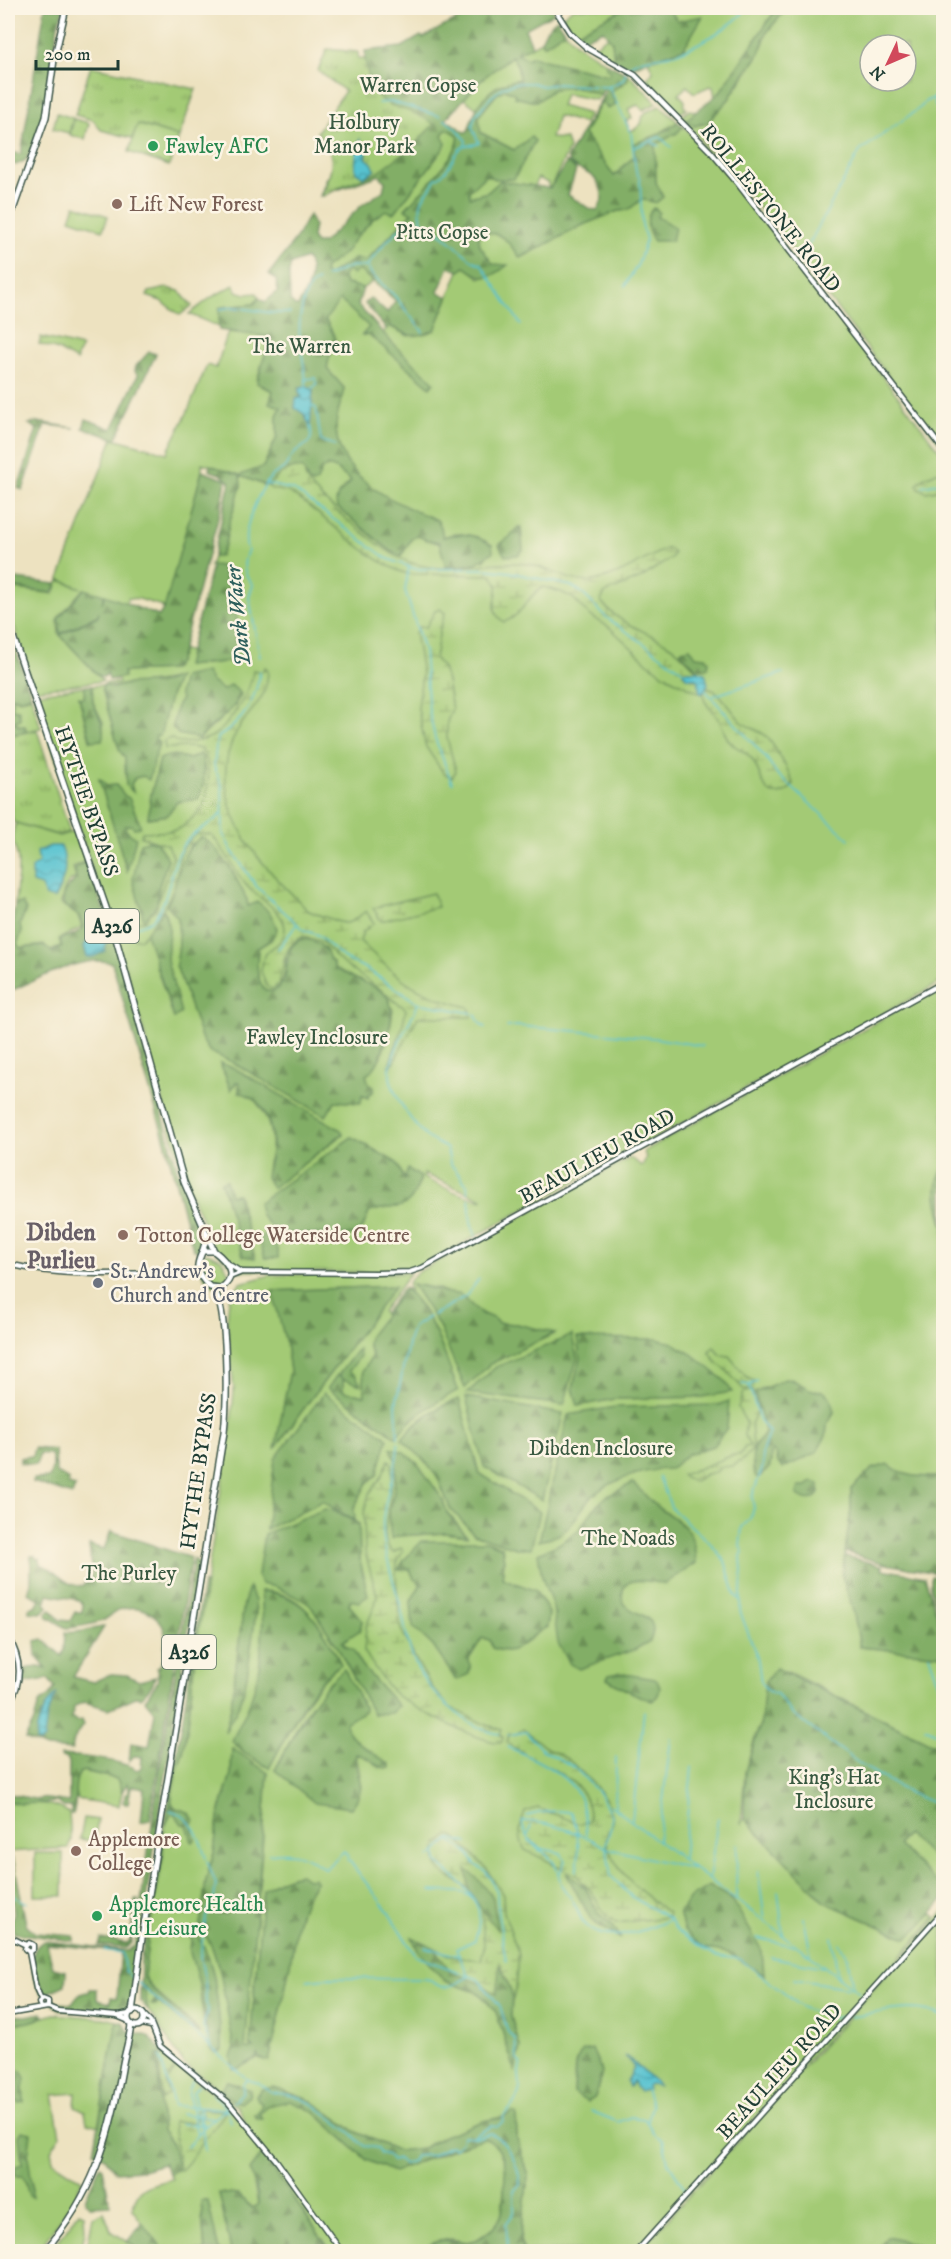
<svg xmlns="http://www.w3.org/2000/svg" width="951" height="2259" font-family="'IM FELL DW Pica',serif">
	<defs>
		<pattern id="forest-firs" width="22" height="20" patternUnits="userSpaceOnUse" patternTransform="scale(1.5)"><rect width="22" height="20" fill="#82ae66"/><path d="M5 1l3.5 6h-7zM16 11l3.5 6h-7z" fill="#6a8f55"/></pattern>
		<pattern id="wetland-marsh" width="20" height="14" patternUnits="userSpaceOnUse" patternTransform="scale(1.5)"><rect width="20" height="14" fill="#a3ca75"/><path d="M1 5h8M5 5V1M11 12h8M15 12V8" fill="none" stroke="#84a561"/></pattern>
		<pattern id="park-tufts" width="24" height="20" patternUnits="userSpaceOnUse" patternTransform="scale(1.5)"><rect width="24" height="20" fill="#a3ca75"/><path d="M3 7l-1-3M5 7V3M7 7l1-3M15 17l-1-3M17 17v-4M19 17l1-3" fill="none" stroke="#84a561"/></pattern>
		<pattern id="water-waves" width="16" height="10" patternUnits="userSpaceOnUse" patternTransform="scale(1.5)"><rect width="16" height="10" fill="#56c2d0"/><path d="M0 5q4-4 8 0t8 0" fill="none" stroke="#479faa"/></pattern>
	</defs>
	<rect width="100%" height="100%" fill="#fcf5e5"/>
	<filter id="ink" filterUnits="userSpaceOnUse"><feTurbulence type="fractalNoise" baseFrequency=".0167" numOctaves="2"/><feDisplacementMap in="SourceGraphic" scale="12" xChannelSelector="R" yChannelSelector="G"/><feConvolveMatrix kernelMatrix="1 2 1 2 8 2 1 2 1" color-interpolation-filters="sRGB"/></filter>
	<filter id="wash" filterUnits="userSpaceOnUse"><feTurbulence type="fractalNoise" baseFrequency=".008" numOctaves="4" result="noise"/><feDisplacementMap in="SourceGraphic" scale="24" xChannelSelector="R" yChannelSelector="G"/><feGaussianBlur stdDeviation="1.35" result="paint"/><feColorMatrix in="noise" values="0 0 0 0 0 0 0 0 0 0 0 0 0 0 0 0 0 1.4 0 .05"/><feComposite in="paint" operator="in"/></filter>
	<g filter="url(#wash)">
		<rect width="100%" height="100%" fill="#ede2c0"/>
		<!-- green -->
		<g fill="#a3ca75" stroke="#618454" stroke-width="1.5" fill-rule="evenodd">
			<polygon points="573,8 625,8 576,33 562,17"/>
			<polygon points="669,8 777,8 720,92 715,97 713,87 710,86 694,93 687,86 679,94 685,101 684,107 687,109 676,115 645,82 653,71 648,61 684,48 677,21"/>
			<path d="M 787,8 L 931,8 L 944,29 L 943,448 L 788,244 L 784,234 L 775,228 L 739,182 L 680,117 L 690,110 L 696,112 L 686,120 L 694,126 L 707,123 L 729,99 L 760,53 L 767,32 ZM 870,45 L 906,45 L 906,81 L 870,81 Z"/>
			<polygon points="565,31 576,44 606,63 606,68 611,71 609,75 544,60 533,56 527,59 518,53 541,41 544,45"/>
			<polygon points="608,36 612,41 614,59 592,48"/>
			<path d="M 512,56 L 518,67 L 519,80 C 496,83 490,90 476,108 L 463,98 L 482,79 Z"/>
			<polygon points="629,75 657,103 643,110 638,105 628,109 632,118 626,121 630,131 635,129 641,124 643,116 646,112 660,106 678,122 657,135 633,144 635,155 614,177 584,134 602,101 615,88 627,81"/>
			<polygon points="577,87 601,95 596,100 565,94 561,106 589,114 584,123 558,116 551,138 566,139 569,149 550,188 548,187 548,183 538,178 534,186 500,181 488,192 470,197 469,191 486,175 532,145 535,141 531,138 514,150 480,132 478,117 496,95 505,89 516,94 515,97 531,101 538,101 553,89"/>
			<polygon points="57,113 73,118 69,133 53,129"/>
			<polygon points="74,119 89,123 85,139 70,135"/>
			<polygon points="137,124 179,137 169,166 129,152"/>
			<path d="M 683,126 L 720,164 L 943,455 L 943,981 L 419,1267 L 402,1271 L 368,1272 L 240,1271 L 235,1268 L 215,1250 L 184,1178 L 130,982 L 34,694 L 85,686 L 84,698 L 79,698 L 90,740 L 102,740 L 103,722 L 93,702 L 92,686 L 104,685 L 102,688 L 115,736 L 120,751 L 125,758 L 126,785 L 133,791 L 131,784 L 135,778 L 144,776 L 148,779 L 159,743 L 154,740 L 177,678 C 167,681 114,688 105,685 L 105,683 L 119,683 L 118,679 L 109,680 L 124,676 L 122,672 L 172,670 L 179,661 L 183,650 L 189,651 L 187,666 L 242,660 L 245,647 L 234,614 L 226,574 L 212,565 L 210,566 L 213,557 L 220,556 L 225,544 L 229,524 L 241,486 L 240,475 L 202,463 L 202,471 L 165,608 L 161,608 L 162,606 L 139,599 L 128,598 L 126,603 L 83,589 L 58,618 L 59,634 L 103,681 L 33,690 L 8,605 L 8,588 L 54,594 L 59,580 L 81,588 L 59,579 L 113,438 L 167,453 L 187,413 L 207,365 L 216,368 L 228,332 L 270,337 L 257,380 L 261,386 L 273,391 L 281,407 L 277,416 L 277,437 L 263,467 L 241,476 L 265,486 L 274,482 L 280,474 L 295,468 L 317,481 L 322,469 L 332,466 L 351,481 L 338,494 L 337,507 L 391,551 L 401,556 L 412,538 L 418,536 L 484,560 L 489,554 L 478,537 L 457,533 L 442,537 L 441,527 L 437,520 C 397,504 338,479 336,429 C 336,413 341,403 344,388 L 327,369 L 328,361 L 336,341 L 325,318 L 339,299 L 370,327 L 363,335 L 369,335 L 395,346 L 383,333 L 389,326 L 408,336 L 435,330 L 459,271 L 465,267 L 480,278 L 507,265 L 493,265 L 480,246 L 478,231 C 503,232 506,238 521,258 L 585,224 L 618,211 L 628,210 L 642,199 L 663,197 L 656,183 L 655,144 L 677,133 ZM 212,682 L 223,691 L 236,705 L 199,739 L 177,705 L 182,699 ZM 200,754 C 209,766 203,786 198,799 L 177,802 L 167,815 L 148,818 L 151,795 L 160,759 L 174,755 L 190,759 ZM 99,779 L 106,786 L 116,785 L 125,796 L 124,828 L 132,836 L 127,869 ZM 156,842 L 168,859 L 159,886 L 157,905 ZM 191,843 L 229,865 L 247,900 L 248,907 L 277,929 L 271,940 L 258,948 C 257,962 255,980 266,991 L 274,991 C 285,981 285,972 286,958 L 333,962 L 334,968 L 359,981 L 393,1009 C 391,1027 383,1066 366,1075 L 369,1085 L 368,1098 L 362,1095 L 361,1103 L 335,1101 L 326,1116 L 230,1061 L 210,1052 L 202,1040 L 176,965 L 179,944 L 178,918 L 167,905 C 178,884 180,863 191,843 ZM 164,910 L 169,929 L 167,960 L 174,1018 L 156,967 ZM 220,1064 L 234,1068 L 340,1130 L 343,1134 L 272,1188 C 270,1182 267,1175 267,1169 C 267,1163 271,1156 271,1150 C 273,1119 260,1105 240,1083 L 237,1082 L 231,1089 ZM 352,1137 L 397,1163 L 404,1179 L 406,1177 L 421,1177 C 409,1216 400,1202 369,1212 L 363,1227 L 354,1235 L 277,1233 L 258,1203 ZM 424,1174 L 483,1199 L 482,1200 C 461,1196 443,1187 424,1178 ZM 226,1181 L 230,1195 L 238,1194 L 254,1257 L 221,1182 Z"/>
			<path d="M 446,129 L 450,130 L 458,135 C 464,150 417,196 406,208 L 412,212 L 367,260 L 355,259 L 329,275 L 324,274 L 325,268 L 346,252 L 352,241 L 373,219 L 386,210 L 392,213 L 395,212 L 444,148 L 442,135 Z"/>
			<polygon points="75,205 108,216 103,230 70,219"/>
			<polygon points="348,270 359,270 373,282 363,288 346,284 342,277"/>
			<polygon points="234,285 236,291 246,294 257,293 259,298 254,304 221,307 219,327 189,314 212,297"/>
			<polygon points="31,696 41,728 27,731 25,726 19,725 13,721 20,719 19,710 12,709 12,697 20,700"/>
			<path d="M 16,823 L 59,836 L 75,831 L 86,861 L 73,867 L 76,878 C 65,882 63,893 61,904 L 78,916 L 82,927 L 59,939 L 61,946 L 51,951 L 44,945 L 20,948 L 17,944 L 22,932 C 17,923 23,919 26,910 L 22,903 L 15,904 C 16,890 19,874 18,860 C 16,845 9,840 16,823 Z"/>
			<path d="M 943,985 L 944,1168 L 938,1179 L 944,1225 L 943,1477 C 921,1477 907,1479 888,1464 C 872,1469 863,1477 851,1489 L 851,1510 L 842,1575 L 854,1614 L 860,1647 L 943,1655 L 943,1749 L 788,1672 L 761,1722 L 755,1738 L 745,1772 L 741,1824 L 744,1818 L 825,1902 L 906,1938 L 932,1913 L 936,1917 L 635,2251 L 524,2251 L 520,2241 L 528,2177 L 517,2138 L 516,2114 L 483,2121 L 444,2136 L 423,2148 L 399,2151 L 354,2131 L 329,2113 L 290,2100 L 313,2111 L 367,2160 L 419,2162 L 485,2137 L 498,2147 L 506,2167 L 502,2214 L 497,2225 L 476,2240 L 467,2242 L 451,2239 L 435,2242 L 420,2251 L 331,2251 L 262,2154 L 254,2186 L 258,2204 L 252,2208 C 244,2198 232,2193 219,2193 L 231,2251 L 219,2251 L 207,2201 L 201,2202 L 205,2251 L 150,2251 L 162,2249 L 132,2209 C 139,2183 148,2186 172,2179 L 169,2173 L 177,2170 L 173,2146 L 162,2131 L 157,2054 L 165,2053 L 199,2083 L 220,2097 L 251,2132 L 237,2106 L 232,2104 L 210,2082 L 184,2064 L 148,2010 L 143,1984 L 156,1999 L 152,2004 L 158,2002 L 189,2028 L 199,2032 C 183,2011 158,2000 144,1977 L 149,1932 L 163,1857 L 164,1828 L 171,1814 L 175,1814 L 188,1824 L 194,1840 L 192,1828 L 171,1802 L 176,1772 L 183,1753 L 188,1725 L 196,1646 L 230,1433 L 234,1391 L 227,1321 L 229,1299 L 240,1283 L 271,1275 L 410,1273 L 382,1312 L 384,1314 L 402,1290 L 405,1288 L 410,1290 L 408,1283 L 416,1273 L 630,1158 L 642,1166 L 646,1158 L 644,1151 ZM 412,1284 L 439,1289 L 452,1295 L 498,1323 L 517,1324 L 554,1334 L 490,1364 L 465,1388 L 438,1324 ZM 394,1286 C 356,1341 314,1393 276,1447 L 290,1371 L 286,1343 L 273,1291 ZM 406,1289 C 434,1315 444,1355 458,1390 C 435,1403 412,1415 396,1437 L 328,1388 L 337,1375 L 343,1379 L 343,1392 L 365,1396 L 363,1371 L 372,1356 L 368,1345 ZM 578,1338 L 713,1372 L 725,1381 L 702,1397 L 615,1399 L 578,1406 L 573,1388 L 580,1358 ZM 791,1379 L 810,1390 L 819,1392 L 834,1412 L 827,1424 L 826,1436 L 792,1463 L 776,1460 L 777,1456 L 773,1451 L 771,1453 C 771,1468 771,1467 759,1477 L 753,1471 L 753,1449 L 763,1437 L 765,1432 L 760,1407 L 761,1389 ZM 567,1389 L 564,1405 L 468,1393 ZM 466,1397 L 562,1414 L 542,1499 ZM 459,1399 L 479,1473 L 540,1512 L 516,1548 L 503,1542 L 450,1508 L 438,1478 L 424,1460 L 402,1439 C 415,1420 437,1407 459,1399 ZM 359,1419 L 387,1438 L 377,1475 L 367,1483 L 354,1508 L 354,1520 L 322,1501 L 266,1529 ZM 392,1448 L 417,1463 L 442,1498 L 447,1512 L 466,1535 L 445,1533 L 397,1536 L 388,1513 L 394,1493 L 396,1462 ZM 353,1522 L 359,1524 L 360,1561 L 364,1576 L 349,1605 L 362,1621 L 360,1630 L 342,1641 L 357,1656 L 361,1665 L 398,1706 L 373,1714 L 337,1646 L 309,1603 L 276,1587 ZM 486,1541 L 502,1546 L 504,1562 L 502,1578 L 536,1591 L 549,1613 L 547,1627 C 525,1638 520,1658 492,1648 L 490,1640 L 482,1638 L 469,1659 L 470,1667 L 456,1679 L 433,1646 L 413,1627 L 411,1601 L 421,1584 L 414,1579 L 410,1569 L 399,1570 ZM 261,1591 C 304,1589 324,1631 341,1664 C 307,1690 290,1731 269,1768 L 244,1753 L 232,1741 C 238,1728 245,1715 250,1702 C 262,1670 265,1625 261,1591 ZM 244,1603 L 256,1612 L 244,1689 L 241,1701 L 226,1729 L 231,1707 ZM 331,1680 L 364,1711 L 344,1723 L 347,1733 L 381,1760 L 386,1762 L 380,1768 L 370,1758 L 356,1754 L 362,1787 L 350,1808 L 315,1802 L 275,1770 L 303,1716 ZM 232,1749 L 268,1773 L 256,1926 L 220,1971 L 212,1947 L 200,1925 L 209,1866 L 214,1853 L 218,1818 L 231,1774 ZM 567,1874 L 585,1887 L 599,1914 L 613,1926 L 620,1938 L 592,1921 ZM 316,1882 C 295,1909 295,1942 288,1974 C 283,2003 276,2032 269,2060 L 250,2044 L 263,1890 ZM 732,1899 L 742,1918 L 764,1974 L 729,1953 L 704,1948 ZM 192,1929 C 219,1958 216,2006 222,2043 L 204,2025 L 199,1983 L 190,1952 ZM 451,1972 L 480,1983 L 496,1994 L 512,1993 L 511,2017 L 520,2047 L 515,2069 L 496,2012 L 479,1993 L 445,1981 ZM 576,2060 L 602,2072 L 595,2097 L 584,2100 L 574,2093 C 575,2082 573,2070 576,2060 ZM 227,2081 L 238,2084 L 249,2096 L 242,2100 L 221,2090 Z"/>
			<path d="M 207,1253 L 221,1259 L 229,1273 C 225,1282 223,1286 213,1286 C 204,1278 192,1262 207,1253 Z"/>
			<path d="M 82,1771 L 117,1779 L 122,1792 L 119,1806 L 77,1799 C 73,1789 74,1777 82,1771 Z"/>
			<path d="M 8,1801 C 30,1806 49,1799 69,1813 L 71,1840 L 68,1848 L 8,1852 Z"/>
			<polygon points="84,1818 98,1820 94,1841 80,1839"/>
			<polygon points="907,1834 943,1866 943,1888 898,1845"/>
			<rect x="35" y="1853" width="28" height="43"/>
			<polygon points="943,1912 943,2251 887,2237 875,2251 638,2252"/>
			<polygon points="54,2014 104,2018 117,2021 98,2126 87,2123 85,2112 75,2107 76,2093 53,2095 60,2136 51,2151 53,2161 82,2180 74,2200 38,2251 30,2251 10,2245 8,2249 8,2020 41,2018"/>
			<polygon points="79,2212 84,2214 85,2231 81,2251 51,2251"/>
			<polygon points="104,2212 111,2231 142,2251 86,2252 93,2217"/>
		</g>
		<!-- forest -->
		<g fill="url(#forest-firs)" stroke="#50764d" stroke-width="1.5" fill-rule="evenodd">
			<polygon points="45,8 64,8 58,24 46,106 39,132 26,160 16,165 8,162 8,152 21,154"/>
			<path d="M 515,8 L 551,8 L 554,13 L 525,29 L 532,46 L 518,53 L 527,59 L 533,56 L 544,60 L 608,75 L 611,71 L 606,68 L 606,63 L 629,75 C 626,86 617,86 610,92 L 616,105 L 608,109 L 602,101 L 584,134 L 614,176 L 635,155 L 633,144 L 657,135 L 678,122 L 683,126 L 677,133 L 655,145 L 656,182 L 663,197 L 656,203 L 642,199 L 628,210 L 618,211 L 585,224 L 520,258 C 506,239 503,232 478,232 L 480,246 L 493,264 L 508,265 C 488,279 486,282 465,267 L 459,271 L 449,267 L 438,292 L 448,297 L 435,330 C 414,339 410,337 390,326 L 386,329 L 365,304 L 370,298 L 387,313 L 396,301 L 359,270 L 353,274 L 348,270 L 342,277 L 346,284 L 363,288 L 358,305 L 395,346 L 434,382 L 430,387 L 369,335 L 362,335 L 369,327 L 340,300 L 325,320 C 345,349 330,341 327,369 L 344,388 C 341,403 336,413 336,429 C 338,479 397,504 437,520 L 441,527 L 443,537 C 462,531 476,535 492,545 L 493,552 L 475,564 L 446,567 L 439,542 L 427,540 L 418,536 L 412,538 L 401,556 L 391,551 L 337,507 C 333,494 345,490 351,481 L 336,469 L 328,466 L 322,469 L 317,481 L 313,484 L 308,482 L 306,475 L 295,468 L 280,474 L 274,482 L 268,486 L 240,476 L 241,486 L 229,524 L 225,544 L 220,556 L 213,557 L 230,482 L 220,474 L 209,470 L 210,465 L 240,475 L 263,467 L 277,437 L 277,416 L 281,407 L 269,403 L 273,391 L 257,383 L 270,337 L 219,330 L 219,308 L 254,304 L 259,298 L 265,302 L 278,291 L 276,280 L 269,274 L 295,240 L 309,215 L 314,225 L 312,238 L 316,243 L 323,243 L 362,205 L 383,191 L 385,182 L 380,175 L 320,196 L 327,177 L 334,178 L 372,87 L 365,67 L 365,51 L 402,47 L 421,36 L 423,38 C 458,17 475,10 515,8 ZM 512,56 L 518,67 L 519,79 C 488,85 476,103 468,131 L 465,132 L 446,119 L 482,79 ZM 577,87 L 601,95 L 603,90 L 606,91 L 567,158 C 572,167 579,169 587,173 C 601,180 607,198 597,210 L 590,209 L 568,195 L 576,170 L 567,162 L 550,188 L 500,181 L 488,192 L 470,197 L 469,191 L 486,175 L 495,179 L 514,179 L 535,141 L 531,137 L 514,150 L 481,133 L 478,117 L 496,95 L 505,89 L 515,94 L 515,97 L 531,101 L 538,101 L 553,89 ZM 446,129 L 450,130 L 458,135 C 464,150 417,196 405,209 L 412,213 L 367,260 L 355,259 L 329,275 L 324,274 L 325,268 L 346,252 L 353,241 L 373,219 L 386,210 L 392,213 L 395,212 L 444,148 L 446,143 L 442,135 ZM 306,258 C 316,273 307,291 298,306 L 295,306 L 290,301 C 291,287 286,277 291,264 ZM 299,388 L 313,390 L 310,426 L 304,414 L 295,408 L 297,398 L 302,397 L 299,393 Z"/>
			<polygon points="625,8 669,8 677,21 703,16 684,48 642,63 631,69 614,59 612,41 603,30 581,40 576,33"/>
			<polygon points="777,8 787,8 767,32 758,56 742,77 729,99 707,123 694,126 686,120 720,92"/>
			<path d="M 557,19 L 565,31 L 544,45 L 541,41 C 545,31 548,25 557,19 Z"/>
			<path d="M 653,208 L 656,209 L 659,212 L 657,217 L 675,227 L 672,241 L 654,241 C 647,231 644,218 653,208 Z"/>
			<polygon points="149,352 156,354 116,439 83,428 86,419 112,429 138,375 135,371 136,366"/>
			<polygon points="37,422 75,428 45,425 23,490 18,488 37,429 29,424"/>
			<polygon points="202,471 226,480 222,504 179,661 172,670 123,672 124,677 109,680 107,673 104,677 98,675 60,635 98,616 99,611 98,615 60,634 58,619 84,589 104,595 102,603 105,595 159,616 165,606"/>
			<polygon points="518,527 521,527 523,550 518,555 505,556 499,545 511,536"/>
			<polygon points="212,565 222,566 245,647 242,660 186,666"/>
			<polygon points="8,578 57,584 52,593 8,587"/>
			<polygon points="8,628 31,695 20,699 12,696 12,709 19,711 20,719 13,722 19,726 25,727 27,731 8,736"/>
			<polygon points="690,648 696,656 706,657 709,661 708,668 698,669 681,654 681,650"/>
			<path d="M 206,672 L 212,682 L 223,690 L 231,685 L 241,694 C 233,714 212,722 199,739 L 178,734 L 172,727 L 177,705 L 181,699 L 179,694 L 183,677 Z"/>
			<polygon points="178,677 171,693 160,736 156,736 155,740 159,742 149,780 143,776 135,778 131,784 133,792 126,785 125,758 120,751 115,736 102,688 104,685 113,688 126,684 165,682"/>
			<path d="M 85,686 L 92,686 C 93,691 92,697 93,702 C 97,716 107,724 102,740 L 91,741 L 79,697 L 84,698 Z"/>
			<path d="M 200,754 L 203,757 L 204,784 L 198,799 L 177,802 L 167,815 L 148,818 L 151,795 L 160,759 C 171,753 178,756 190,759 Z"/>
			<polygon points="99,779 102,780 106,786 116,785 125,796 129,798 140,824 140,827 134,828 131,825 125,826 126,831 136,838 127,871"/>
			<path d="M 202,837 C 224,852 235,876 247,900 L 248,906 L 258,902 C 268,909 274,917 277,929 L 271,940 L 258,948 C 257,962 255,980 266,991 L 274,991 C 278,988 282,984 284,980 C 290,963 282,948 303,938 C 312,940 324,945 328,954 C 332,962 325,956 333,962 L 335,968 C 374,992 406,984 385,1043 C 381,1055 377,1069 366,1075 L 369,1084 L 374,1087 L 373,1092 L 369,1094 L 368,1098 L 362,1095 L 361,1103 L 335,1101 L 326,1116 L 230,1061 L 210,1052 L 202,1040 L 176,965 L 179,944 L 178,918 L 167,905 C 179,882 178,850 202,837 Z"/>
			<polygon points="148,841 156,842 168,859 159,886 157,905 144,921 133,880 140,843"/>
			<path d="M 87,862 L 121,961 L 179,1175 L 201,1234 L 203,1241 L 198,1252 L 193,1249 L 165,1141 L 112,963 C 83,953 35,981 8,992 L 8,941 L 12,927 L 15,905 L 22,903 L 26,910 C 23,919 17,923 22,932 L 17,944 L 20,948 L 45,946 L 52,952 L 62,947 L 60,939 L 75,934 L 83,928 L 79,916 L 63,904 L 64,892 L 76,879 L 75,868 Z"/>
			<polygon points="164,910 169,929 167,960 181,1013 174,1018 145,930"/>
			<path d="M 220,1063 L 234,1068 L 341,1130 L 343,1133 L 272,1188 L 266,1177 C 267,1169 270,1161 271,1153 C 275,1128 265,1099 239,1092 L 239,1083 L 236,1082 L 231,1090 Z"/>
			<path d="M 352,1137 L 397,1163 L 404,1179 L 408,1169 L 421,1177 C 408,1217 401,1202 369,1212 L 363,1227 L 354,1235 L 277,1233 L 261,1216 L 258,1203 Z"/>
			<path d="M 943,1168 L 943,1225 C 938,1202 932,1190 943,1168 Z"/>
			<polygon points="226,1180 230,1195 237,1194 255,1258 243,1256 221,1182"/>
			<polygon points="269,1233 278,1250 278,1258 265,1258 259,1240 262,1236"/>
			<path d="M 412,1284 C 425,1286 450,1295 460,1294 L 480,1313 L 493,1318 L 498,1323 L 517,1324 L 555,1333 L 490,1364 L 465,1388 L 438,1324 Z"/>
			<path d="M 395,1286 C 356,1341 313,1393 275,1449 L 290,1371 L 286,1343 L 272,1291 Z"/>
			<path d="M 405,1289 C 434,1315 444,1355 458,1390 C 435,1403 412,1415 396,1437 L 328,1388 L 337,1375 L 341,1377 L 339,1374 L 358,1349 L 360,1356 L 349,1371 L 356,1376 L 361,1385 L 343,1379 L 343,1391 L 365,1396 L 363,1371 L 372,1356 L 368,1345 L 369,1336 Z"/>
			<polygon points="572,1335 577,1359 564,1405 467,1393 496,1367"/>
			<polygon points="577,1338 657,1339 673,1343 693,1355 725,1381 732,1392 702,1397 615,1399 578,1406 573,1388 580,1358"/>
			<path d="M 785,1379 C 799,1379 808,1393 823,1391 L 830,1397 L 834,1412 L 827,1424 L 826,1436 L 816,1453 L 783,1468 L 777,1462 L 777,1455 L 773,1451 L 771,1453 C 771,1469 770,1467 759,1477 L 756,1477 C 753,1471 751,1455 754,1448 C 756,1441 763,1440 765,1432 L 755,1393 Z"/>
			<polygon points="324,1393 388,1438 377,1475 367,1483 354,1508 355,1521 322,1501 266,1529 275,1459"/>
			<polygon points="466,1397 563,1414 542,1500 484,1467"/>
			<path d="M 459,1399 L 479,1473 L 540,1512 L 531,1548 L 516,1548 L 474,1534 L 450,1508 L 438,1478 L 424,1460 L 402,1439 C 417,1421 436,1408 459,1399 Z"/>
			<path d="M 729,1401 L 727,1428 L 713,1446 L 688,1454 L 670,1469 C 646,1469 604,1481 588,1501 C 570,1523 572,1534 539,1541 L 568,1415 L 615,1407 L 717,1405 Z"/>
			<polygon points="34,1448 55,1450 56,1473 69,1480 68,1485 75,1487 72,1495 33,1482 33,1479 49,1478 53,1466 51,1454 40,1454 36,1465 20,1463 20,1458 32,1456"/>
			<polygon points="391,1448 404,1452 417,1463 442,1498 447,1513 467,1536 445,1533 398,1536 391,1539 388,1513 394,1493 396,1462"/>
			<path d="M 888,1464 C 907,1479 921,1477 943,1477 L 943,1574 L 886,1564 L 845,1552 L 851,1510 L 851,1489 L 872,1469 Z"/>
			<path d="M 812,1482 L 819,1484 C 822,1500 808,1504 797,1494 L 799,1486 L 806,1486 Z"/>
			<path d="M 633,1483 C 642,1491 651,1503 662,1510 C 686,1525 695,1532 696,1563 L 665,1584 C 645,1580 617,1573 623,1603 C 635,1617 662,1614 650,1641 L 636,1649 L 579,1669 L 570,1664 L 558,1643 L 553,1607 L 542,1577 L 538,1553 L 557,1545 L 578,1531 L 596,1506 L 607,1496 Z"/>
			<polygon points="325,1509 332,1510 359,1524 360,1561 368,1596 359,1602 350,1600 349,1605 362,1620 360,1630 342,1642 345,1646 353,1649 361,1665 398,1706 391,1713 373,1714 337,1646 309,1603 276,1587 261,1584 258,1575 264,1534"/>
			<path d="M 111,1531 L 191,1558 L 151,1813 L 150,1820 L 141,1822 L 144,1789 L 131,1786 L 128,1804 L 125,1804 L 123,1802 L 128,1790 L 127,1783 L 122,1792 L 117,1779 L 85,1771 L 80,1772 C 71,1786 79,1800 73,1814 L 71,1814 L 71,1807 L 64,1807 L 57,1802 L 20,1804 L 8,1801 L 8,1794 L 40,1800 L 41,1798 L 69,1802 L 69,1763 L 68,1759 L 61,1757 L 61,1755 C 79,1756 123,1760 137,1770 L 141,1768 L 142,1757 L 134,1756 L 129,1761 L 131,1743 L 149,1746 L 155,1712 L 145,1700 L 158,1681 L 157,1668 C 167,1660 163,1652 165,1642 C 169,1620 143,1602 122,1609 C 114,1611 109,1618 102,1621 C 97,1623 71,1629 66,1628 L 47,1616 L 46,1613 L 51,1610 L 60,1620 L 70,1621 L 75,1612 L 82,1612 L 83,1604 L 79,1600 L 48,1594 L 45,1603 L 48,1607 L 41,1613 L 29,1612 L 29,1608 L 36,1606 L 40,1599 L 28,1593 L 31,1583 L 31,1556 L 35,1556 L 36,1559 L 40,1559 L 41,1565 C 56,1568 62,1586 83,1586 L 92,1575 L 89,1545 L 104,1549 Z"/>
			<path d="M 422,1541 L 486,1541 L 502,1547 L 504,1562 L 502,1578 L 536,1591 L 549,1613 L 547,1627 C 524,1638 520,1658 492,1648 L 490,1640 L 482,1638 L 469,1659 L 470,1667 L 469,1674 L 456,1680 L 433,1646 L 413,1627 L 411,1601 L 421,1584 L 414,1579 L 410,1569 L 398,1570 L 404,1560 Z"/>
			<polygon points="845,1556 883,1566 882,1569 925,1577 942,1631 943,1655 860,1647 854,1614 842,1575"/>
			<path d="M 194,1559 L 199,1563 L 138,1950 L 132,2003 L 127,2012 L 117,2014 L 61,2010 L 54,2006 L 52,1999 L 55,2000 L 56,2003 L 72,2004 C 77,1997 80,1992 89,1992 L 90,1989 L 97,1989 L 97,2000 L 110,2003 L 111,1997 L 117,1998 L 121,1951 L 47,1944 L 53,1968 L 66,1971 L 65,1985 L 43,1995 C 32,1984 25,1948 45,1941 L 128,1951 L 135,1944 L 160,1768 Z"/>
			<polygon points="931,1576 943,1577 943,1627 931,1588"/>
			<path d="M 203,1583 L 205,1584 C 205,1604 199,1624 196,1644 C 191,1682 191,1721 181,1758 C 178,1770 168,1796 173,1807 L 188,1812 L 194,1820 L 192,1828 L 195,1840 L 192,1842 L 187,1825 L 182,1824 L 175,1814 L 171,1814 L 164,1828 L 163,1857 L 149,1932 L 144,1977 C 158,2000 182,2014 201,2034 L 189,2028 L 158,2002 L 156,2005 L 152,2005 L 156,1999 L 144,1986 L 148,2010 L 140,2001 L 141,1960 L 182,1724 Z"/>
			<polygon points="249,1587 255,1601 256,1612 247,1676 241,1701 225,1732 231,1707 244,1603"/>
			<path d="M 261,1591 C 307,1594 322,1628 341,1664 C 306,1687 289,1732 269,1768 L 244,1753 L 232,1741 C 238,1728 245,1715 250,1702 C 262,1670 265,1625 261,1591 Z"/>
			<path d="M 104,1627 L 73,1677 L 93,1682 L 111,1674 L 127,1675 L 139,1681 L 155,1677 L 152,1685 L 141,1698 L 138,1696 L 109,1709 L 84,1702 L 75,1706 L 71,1717 L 77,1721 L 82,1720 L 84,1725 L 74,1739 L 72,1750 L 46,1748 L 25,1739 L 34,1721 L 39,1703 L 49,1696 L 55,1687 L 48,1679 L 22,1683 L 24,1669 L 38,1667 L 46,1668 L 36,1656 L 35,1641 L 43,1639 L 62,1656 L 64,1649 L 65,1632 C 76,1635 91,1628 104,1627 Z"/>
			<polygon points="776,1668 943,1749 943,1866 907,1834 898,1845 943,1888 943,1900 919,1927 906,1938 825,1902 744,1818 745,1772 761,1722 765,1682"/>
			<path d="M 344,1669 L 364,1707 L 364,1711 L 345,1723 C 349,1741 375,1754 390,1764 L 390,1768 C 377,1770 372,1756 356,1754 C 353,1778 371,1783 351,1808 L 315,1803 L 275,1770 C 295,1734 312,1696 344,1669 Z"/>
			<path d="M 618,1673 L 655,1679 C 663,1685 660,1696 652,1701 C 636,1695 621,1688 607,1679 L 609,1675 Z"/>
			<path d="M 232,1748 L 268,1773 L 245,2048 L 254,2048 L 250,2044 L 263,1890 C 275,1883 286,1876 300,1874 L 307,1879 L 314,1878 L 316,1882 C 295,1909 295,1942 288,1974 C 283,2003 276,2032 269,2061 L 259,2058 L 257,2054 L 257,2058 L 239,2068 L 233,2069 L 231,2057 L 234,2049 L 220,1971 L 212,1947 L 200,1925 L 206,1880 L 214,1853 L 218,1818 L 231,1774 Z"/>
			<polygon points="8,1850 14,1862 26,1924 35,1933 74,1936 74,1941 14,1933 11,1921 14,1914 13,1903 8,1878"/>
			<polygon points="465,1868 478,1879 493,1897 498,1933 470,1893"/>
			<polygon points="566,1873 585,1887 599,1914 613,1926 621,1939 592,1921"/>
			<polygon points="709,1886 732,1899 762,1951 764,1975 729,1953 704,1948 684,1931 679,1912 691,1897"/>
			<polygon points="135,1900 138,1900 131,1943 126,1948 99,1945 101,1939 127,1943 130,1940"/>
			<path d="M 192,1929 C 219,1959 216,2006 222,2043 L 222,2050 L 215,2053 L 210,2049 L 199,1983 L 190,1952 Z"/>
			<polygon points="412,1937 433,1947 451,1972 480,1983 496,1994 499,1962 512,1993 511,2017 520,2047 515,2071 496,2012 479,1993 445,1981 418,1951"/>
			<path d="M 42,2013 L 44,2016 C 33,2023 21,2024 8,2023 L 8,2015 L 26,2016 Z"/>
			<polygon points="117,2021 124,2023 128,2031 148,2036 164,2053 157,2055 162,2131 173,2146 177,2170 169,2173 164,2164 142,2170 116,2172 105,2158 94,2152"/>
			<path d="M 592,2049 L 602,2072 L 595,2097 L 587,2102 L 574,2093 C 576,2078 571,2063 583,2051 Z"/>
			<polygon points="9,2063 16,2065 17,2070 21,2071 26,2080 23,2086 24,2102 19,2103 12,2096 12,2087 17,2083 19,2076 8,2067"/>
			<polygon points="227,2081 250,2090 249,2096 241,2103 233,2101 221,2090"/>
			<path d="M 274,2087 L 312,2101 L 354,2131 L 399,2151 L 423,2148 L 444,2136 L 483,2121 L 502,2118 L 512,2112 L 516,2114 L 517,2138 L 528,2177 L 520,2240 L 524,2251 L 420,2251 C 425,2248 430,2244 436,2242 C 447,2238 457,2243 468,2242 C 481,2241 499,2226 502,2213 C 504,2201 504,2188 505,2176 C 507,2160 499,2145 485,2138 L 438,2153 L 394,2172 L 367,2160 L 313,2111 L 290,2101 L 266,2106 L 259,2115 L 262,2119 L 257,2119 L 254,2114 L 257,2114 L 262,2104 L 255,2096 L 262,2089 Z"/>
			<polygon points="22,2131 31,2133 28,2157 32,2183 32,2197 29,2196 25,2180 22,2176 16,2176 14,2171 16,2166 22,2164 19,2136"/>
			<polygon points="262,2154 331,2251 231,2251 219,2193 239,2195 252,2208 258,2204 258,2196 250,2170"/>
			<polygon points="100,2166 103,2168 110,2205 90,2206 85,2202 86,2197"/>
			<polygon points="201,2201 208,2201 219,2251 205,2251"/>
			<polygon points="142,2223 143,2223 162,2249 142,2251 127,2242"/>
			<polygon points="887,2237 943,2251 875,2251"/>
		</g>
		<!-- wetland -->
		<g fill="url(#wetland-marsh)" stroke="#618454" stroke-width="1.5">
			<path d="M 295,468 L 303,469 C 305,473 305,478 307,481 C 319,498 338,512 354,525 C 383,548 402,567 441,568 C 470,568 499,560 528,564 C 549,567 572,585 594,581 C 621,576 643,559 668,548 L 674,553 L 672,557 L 641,578 L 605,593 L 601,601 C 617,624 646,630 669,645 C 679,651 689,662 697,671 L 683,673 L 687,678 L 695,678 L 698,681 L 700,693 L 668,677 L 648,663 L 609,627 L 589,615 L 573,598 L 561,592 L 543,587 C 527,595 523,616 504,622 C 482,608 509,588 490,575 L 408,574 C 368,562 327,517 292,494 C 285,489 276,492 270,488 L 269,486 L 280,474 Z"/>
			<polygon points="939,471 943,471 943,489 926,492 919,488 917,484 925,477"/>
			<polygon points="440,609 445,613 440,629 435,659 443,668 447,681 452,709 447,722 447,738 456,771 452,777 444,774 426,747 424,739 418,709 422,673 415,633 419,627 426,627 435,611"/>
			<path d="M 265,667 L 268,670 C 267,703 250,707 236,733 C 211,781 235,833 269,870 C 281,884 295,896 307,910 C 315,914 322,916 331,919 C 349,927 351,922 366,911 L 374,923 L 363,932 L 360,941 C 397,978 417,995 469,1007 L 472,1017 L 418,1017 L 391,1067 L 389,1065 L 402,1027 L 406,1010 C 401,1003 392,1002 387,994 L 342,963 L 322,942 L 304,936 L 298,938 L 289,948 L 285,956 L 279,983 L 273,989 L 267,987 L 261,971 L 264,955 C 270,947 280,946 284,935 C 291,913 257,899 246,885 C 233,869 226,850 211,835 L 197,834 C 173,853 182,864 173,889 C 166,907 153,923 142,938 L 135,939 L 130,922 L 144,921 L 156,907 L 173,857 L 168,845 L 141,837 L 142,832 C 153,831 171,834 182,827 C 188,822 198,814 202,808 C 209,797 214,753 197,748 C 186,745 175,749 165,748 L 164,741 L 171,738 C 179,745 182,743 192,742 C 198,741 205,740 211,737 C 228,728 252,689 253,670 L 262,672 Z"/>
			<path d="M 706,686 C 724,694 729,709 742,722 C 749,728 759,730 766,736 C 773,743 792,775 793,785 C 788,792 777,797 769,792 C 763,788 758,767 752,759 C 746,751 737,749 730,742 C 725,736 724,729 720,722 C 716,714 707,707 704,699 C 702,695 705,690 706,686 Z"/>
			<polygon points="433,893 438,907 381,921 373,908"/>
			<polygon points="714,1347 721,1355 729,1356 747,1378 754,1381 753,1387 744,1390 727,1371 717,1363 709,1351"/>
			<polygon points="752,1390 758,1410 751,1424 753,1445 750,1452 743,1460 732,1466 721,1467 716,1472 706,1474 694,1481 684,1478 682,1475 733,1455 740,1455 745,1447 750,1446 744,1435 746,1422 738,1408 743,1393"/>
			<path d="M 389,1460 L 392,1463 C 392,1474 392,1486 390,1497 C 388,1514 379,1540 393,1553 L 401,1548 L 403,1551 L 397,1563 L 396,1575 L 400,1627 L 417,1662 L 432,1687 L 449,1707 L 484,1724 L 502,1730 L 500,1735 L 503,1737 L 502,1742 C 487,1746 406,1705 394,1693 C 382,1681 373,1665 364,1651 L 366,1627 L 375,1605 L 377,1595 L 365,1552 L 364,1513 L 369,1494 L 381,1478 Z"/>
			<path d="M 523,1729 L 545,1747 L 568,1759 L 595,1785 L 608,1803 L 613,1822 L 606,1839 C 612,1871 644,1894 668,1913 L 668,1917 L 617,1923 L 606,1916 L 591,1891 L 576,1875 L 525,1850 C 517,1836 520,1826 525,1812 L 538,1808 L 580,1824 L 589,1821 C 592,1772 534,1767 507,1742 L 509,1733 L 515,1735 Z"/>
			<path d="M 450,1835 L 454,1836 L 486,1868 L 503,1895 L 504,1912 L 519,1955 L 516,1989 L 512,2002 L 512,1993 L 500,1963 L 496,1994 L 480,1983 L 451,1972 L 433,1947 L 453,1957 L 481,1960 L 484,1948 L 482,1910 L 498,1931 L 493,1897 L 478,1879 L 466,1869 L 469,1888 C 449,1876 428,1872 438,1844 Z"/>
			<path d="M 164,2055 C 178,2066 178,2069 166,2082 L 168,2094 L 162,2099 L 159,2056 Z"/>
			<path d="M 203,2109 L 225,2111 C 219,2126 207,2134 199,2147 C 193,2156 189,2163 181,2170 L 179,2169 L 173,2122 L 196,2122 L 195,2111 Z"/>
		</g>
		<!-- park -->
		<g fill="url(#park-tufts)" stroke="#618454" stroke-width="1.5">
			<path d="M 327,49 L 358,52 L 358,58 L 365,59 C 373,119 398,98 434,124 L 411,148 L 376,173 L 344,185 L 322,197 C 331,172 340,153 317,132 L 345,91 L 318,71 Z"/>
			<polygon points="91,66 196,89 179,137 138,124 132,138 101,130 93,120 75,115"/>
			<polygon points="167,288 179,291 192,306 180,315 161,301 147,296 149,292"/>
			<polygon points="41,337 82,347 77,356 77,361 58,350 39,344"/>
			<polygon points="37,730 70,832 58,835 13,822 9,794 11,748 8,736"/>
		</g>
		<!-- water -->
		<g fill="url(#water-waves)" stroke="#3a8082" stroke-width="1.5">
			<path d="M 360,139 L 367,152 L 366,158 L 372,163 L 375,170 L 364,177 L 356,172 C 354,166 357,145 360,139 Z"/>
			<polygon points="306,386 313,390 310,427 304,414 295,408 296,399 302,397 299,393 299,389"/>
			<polygon points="684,671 697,671 705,673 708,684 702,694 700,693 698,681 695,678 687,678 683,673"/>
			<path d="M 50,846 L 61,846 C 69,867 64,880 54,899 L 45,896 L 41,886 L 32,883 L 32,868 L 39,862 L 37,852 Z"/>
			<polygon points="102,933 106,942 105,951 93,957 87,957 84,946 89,938"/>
			<path d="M 57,1693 L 47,1715 L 44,1739 L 39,1743 L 36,1741 C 35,1725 46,1702 57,1693 Z"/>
			<path d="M 625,2056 C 630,2059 656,2082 658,2086 L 650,2084 L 647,2086 L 648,2089 L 640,2091 L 635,2087 L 633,2081 L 629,2087 L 627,2082 L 634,2067 Z"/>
		</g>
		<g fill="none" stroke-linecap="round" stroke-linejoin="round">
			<!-- stream -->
			<g stroke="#56c2d0" stroke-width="1.5">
				<path d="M 628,68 C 638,55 662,59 677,53 C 698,45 734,26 747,8"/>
				<polyline points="609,87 631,133 636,171 640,179 642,224 646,240 638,264 625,286"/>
				<polyline points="378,103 392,102 440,116"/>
				<path d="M 936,107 L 934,98 L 937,88 L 934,80 L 939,63 C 937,58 937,55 939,49 L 944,49"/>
				<polyline points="444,119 460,132 466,141 465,145"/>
				<polyline points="652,142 659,146"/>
				<polyline points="633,148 660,137 671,147"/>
				<polyline points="422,222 443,235 473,261 481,264 521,325"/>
				<polyline points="803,255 860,151 921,107 926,101 934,98"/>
				<polyline points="368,267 372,275 394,295 423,332"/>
				<path d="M 326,277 L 352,266 L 366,267 L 386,242 L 404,225 L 421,223 C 422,217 419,210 421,204 C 423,194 432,189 435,179 C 447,175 452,158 460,149 C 464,144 473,146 479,143 L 472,127 L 475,116 L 489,99 L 503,87 L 516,83 L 533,83 L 543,86 L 556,84 L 608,87 L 623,80 L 626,72"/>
				<polyline points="220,309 233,307 272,313 290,313"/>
				<polyline points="306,379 315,378 317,385 312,388"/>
				<path d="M 306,386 C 306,370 301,355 300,339 C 298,325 302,285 318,281"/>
				<polyline points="310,405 316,408 321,441 335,445"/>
				<polyline points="267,484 294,490 386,558 415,569 484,569 510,572 571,586 581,592 607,618 683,671"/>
				<polyline points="922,486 944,482"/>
				<polyline points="409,567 405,590 424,651 429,711 435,738 452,783"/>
				<path d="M 260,657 L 249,597 L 253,585 C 243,573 242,564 248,550 C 239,534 259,492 270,478 C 274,473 281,471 285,467 C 288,463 289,458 293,455 C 298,449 307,446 310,440 C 313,435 311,430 310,426"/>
				<path d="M 260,671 C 256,701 243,722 217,738 L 214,766 L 222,786 L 223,834 L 232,851 L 257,887 L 304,930 L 318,935 L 345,959 L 365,968 L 418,1003 L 472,1013"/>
				<polyline points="705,690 767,759 777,774 849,839"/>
				<polyline points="713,696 783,673"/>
				<path d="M 132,929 C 138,926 148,924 153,919 C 171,899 169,867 183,845 C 194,829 211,827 222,813"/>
				<polyline points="122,932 130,929"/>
				<polyline points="278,949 297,924"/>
				<path d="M 418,1004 C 409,1024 394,1047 390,1069 C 387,1088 413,1125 427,1137 C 433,1142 441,1144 447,1149 L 450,1163 L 467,1185 L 468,1193"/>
				<polyline points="475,1014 481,1025 485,1027"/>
				<polyline points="507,1027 519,1026 654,1038 703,1046"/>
				<polyline points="469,1198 471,1222 476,1237"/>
				<polyline points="433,1315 466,1296 479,1279"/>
				<polyline points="742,1384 749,1385 759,1419 769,1432 762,1452 763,1466 752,1497 754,1508 750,1519 742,1527 740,1546 743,1552 741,1556 742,1572 740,1611 758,1660 761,1683 768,1691 777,1694 792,1714 864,1767"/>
				<polyline points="750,1385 757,1381"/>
				<polyline points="398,1438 396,1404 409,1339 413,1327 429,1317"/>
				<path d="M 398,1443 C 398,1469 385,1493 383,1519 C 381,1543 392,1578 399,1600 C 404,1619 406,1640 413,1658 C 424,1689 467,1729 499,1734"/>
				<polyline points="659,1477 672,1509 709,1542 725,1561 735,1594 741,1602"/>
				<polyline points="929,1655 944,1699"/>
				<polyline points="925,1728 944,1736"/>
				<polyline points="508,1735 526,1732 541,1749 574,1767 599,1793 611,1815 611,1826 606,1844 611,1876 632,1897 670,1919 677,1931 716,1956 740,1959 803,2008 832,2018 844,2017"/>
				<path d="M 508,1747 C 531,1757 569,1774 580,1798 C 585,1809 585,1823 586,1835"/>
				<polyline points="866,1768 909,1793 944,1807"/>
				<polyline points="610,1805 861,1994"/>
				<polyline points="615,1807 616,1757"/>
				<path d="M 170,1810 C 193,1817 199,1836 206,1858"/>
				<path d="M 527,1816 C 539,1812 558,1809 571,1813 C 578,1823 581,1859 576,1871"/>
				<polyline points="632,1820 644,1711"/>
				<polyline points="528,1835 531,1825"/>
				<polyline points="449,1840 451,1839 468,1843"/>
				<polyline points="529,1840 540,1851"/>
				<polyline points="658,1841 671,1738"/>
				<polyline points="540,1848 561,1853 565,1861 560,1872"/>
				<path d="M 269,1854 C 294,1850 304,1854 325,1869 L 344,1851 L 348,1857"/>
				<polyline points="430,1857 436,1852"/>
				<polyline points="683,1858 692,1767"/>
				<path d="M 348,1859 L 387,1910 L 416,1956 L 478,1979 L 500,2006 L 508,2032 L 515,2039 L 517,2058 L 521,2063 C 518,2072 519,2075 520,2084 C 521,2094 511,2110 504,2115 L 503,2121 L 497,2127 L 491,2126 L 473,2137"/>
				<polyline points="207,1861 216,1884 214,1898 206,1917 200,1957 205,1979 206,2003 208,2009 203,2026 210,2045"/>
				<polyline points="758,1871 765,1921"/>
				<polyline points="8,1874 13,1897 16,1898"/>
				<polyline points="709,1879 718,1818"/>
				<path d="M 430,1891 C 437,1892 459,1891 464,1893 C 484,1901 480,1924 475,1940 L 456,1949 L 468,1974"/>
				<polyline points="778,1891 783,1935"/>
				<polyline points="19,1899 27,1903"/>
				<polyline points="736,1900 737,1844"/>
				<polyline points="475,1901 464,1886 437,1862 436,1852 449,1840 467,1852 475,1864 486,1872 491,1879 497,1893 498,1913 506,1961"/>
				<polyline points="804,1918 811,1956"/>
				<path d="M 670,1920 C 648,1929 607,1947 586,1925 C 580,1920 579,1912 575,1905 C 572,1898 566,1893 562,1886 C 558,1879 559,1871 555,1864 C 544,1849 523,1841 522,1821 C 545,1821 587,1834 606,1848 L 695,1869"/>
				<polyline points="832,1937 838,1978"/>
				<polyline points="757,1938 794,1946"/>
				<polyline points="839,1943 847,1957 853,1988"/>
				<polyline points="425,1947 459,1956"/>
				<polyline points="104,1950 122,1953 125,1971 127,1973"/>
				<polyline points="771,1957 823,1967"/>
				<polyline points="129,1975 134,1979"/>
				<polyline points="794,1979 850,1988"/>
				<path d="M 307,1980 L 327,1978 L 425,1979 L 431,1980 C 446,1995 457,1982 470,1976"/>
				<polyline points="138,1983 248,2080 259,2083"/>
				<path d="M 851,2017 C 880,2013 916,2001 944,2017"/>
				<polyline points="160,2056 174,2106 226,2109"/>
				<polyline points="193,2080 188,2089 197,2134"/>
				<path d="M 260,2084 L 272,2092 L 294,2096 L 313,2104 L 352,2134 L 364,2146 L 378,2148 L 380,2153 L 387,2155 L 392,2161 L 398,2159 L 403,2164 L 412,2161 L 415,2156 L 431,2155 L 450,2146 L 454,2148 L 460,2143 L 463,2136 L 479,2137 L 490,2133 C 508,2141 519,2166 520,2184 L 514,2191 L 514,2213 L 506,2224 L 508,2252"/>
				<polyline points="199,2085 193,2092 200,2125"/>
				<polyline points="646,2089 652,2106 648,2121"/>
				<polyline points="233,2102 243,2092 243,2084 247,2079"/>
				<polyline points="200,2108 205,2151"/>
				<polyline points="227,2109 231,2122"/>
				<polyline points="591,2111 618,2122 631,2117 645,2119 654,2134 663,2140 668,2162 687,2192"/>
				<polyline points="180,2114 214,2118"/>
				<polyline points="180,2124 206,2125"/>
				<polyline points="187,2147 202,2129 227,2108 212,2094"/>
				<polyline points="670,2243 674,2252"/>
				<polyline points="449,2252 457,2249 471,2252"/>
				<polyline points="475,2252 476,2252"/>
				<polyline points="479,2252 492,2248 505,2252"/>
			</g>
		</g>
	</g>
	<g filter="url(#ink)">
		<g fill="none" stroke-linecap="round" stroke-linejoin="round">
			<!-- tertiary casing -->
			<g stroke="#3e5649" stroke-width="7">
				<g id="tertiary">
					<polyline points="554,8 570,33 587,48 635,75 711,152 738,184 944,451"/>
					<path d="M 8,1264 C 65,1278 127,1274 186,1272 L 200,1277"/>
					<path d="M 8,1637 C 22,1659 23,1683 8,1705"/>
					<polyline points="8,1936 26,1945 25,1949 29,1952 36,1989 41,2000"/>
					<polyline points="26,1945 29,1943 33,1945 33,1949 29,1952"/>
					<polyline points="41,2007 39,2003 43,1999 48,2001 48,2007"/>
					<polyline points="8,2014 48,2007 58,2011 117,2016 129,2014"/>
					<polyline points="143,2014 150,2021 160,2046 228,2102 276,2160 342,2252"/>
					<polyline points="117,2016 129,2021"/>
					<polyline points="141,2024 151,2026"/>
					<polyline points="636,2252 944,1910"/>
				</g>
			</g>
			<!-- secondary casing -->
			<g stroke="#3e5649" stroke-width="7">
				<g id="secondary">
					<polyline points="228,1264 241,1272"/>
					<polyline points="230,1277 242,1272 377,1273 410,1272 422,1268 944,982"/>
				</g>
			</g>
			<!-- primary casing -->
			<g stroke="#3e5649" stroke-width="8">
				<g id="primary">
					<polyline points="8,224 46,117 54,60 66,8"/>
					<polyline points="8,622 113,928 184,1182 214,1251"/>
					<path d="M 203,1251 L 214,1251 C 227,1261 239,1276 221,1288 L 210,1287 C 185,1264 206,1258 206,1235"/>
					<circle cx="136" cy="2018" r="8"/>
					<path d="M 132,2012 L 142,1938 L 224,1432 C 227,1404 229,1308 213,1288"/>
					<path d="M 44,2252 C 93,2194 109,2142 122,2069 C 124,2054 130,2039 131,2024"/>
				</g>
			</g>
			<!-- tertiary -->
			<use href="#tertiary" stroke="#fff" stroke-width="4"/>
			<!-- secondary -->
			<use href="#secondary" stroke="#fff" stroke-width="4"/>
			<!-- primary -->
			<use href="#primary" stroke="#fff" stroke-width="5"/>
		</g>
	</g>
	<!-- markers -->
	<g fill="#2e9e5b" stroke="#fcf5e5" stroke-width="2">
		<circle cx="153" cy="146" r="6"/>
		<circle cx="97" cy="1916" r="6"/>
	</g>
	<g fill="#8d6e63" stroke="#fcf5e5" stroke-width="2">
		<circle cx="117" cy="204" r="6"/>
		<circle cx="123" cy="1235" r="6"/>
		<circle cx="76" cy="1851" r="6"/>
	</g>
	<circle fill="#6b7280" stroke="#fcf5e5" stroke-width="2" cx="98" cy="1283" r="6"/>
	<g text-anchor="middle" stroke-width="5" stroke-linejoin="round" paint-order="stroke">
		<!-- shield labels -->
		<g fill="#fcf5e5" stroke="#617469" stroke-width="1.5">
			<rect x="85" y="909" width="54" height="34" rx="4.5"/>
			<rect x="162" y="1635" width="54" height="34" rx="4.5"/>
		</g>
		<g font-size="20" font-weight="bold" fill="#1f3d34">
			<text x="112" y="933">A326</text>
			<text x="189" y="1659">A326</text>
		</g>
		<!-- park labels -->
		<g font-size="21" fill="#395941" stroke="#fcf5e5">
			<text x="418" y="92">Warren Copse</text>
			<text x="364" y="129">Holbury<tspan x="364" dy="24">Manor Park</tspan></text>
			<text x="442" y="239">Pitts Copse</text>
			<text x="300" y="353">The Warren</text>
			<text x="317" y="1044">Fawley Inclosure</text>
			<text x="601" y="1455">Dibden Inclosure</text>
			<text x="628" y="1545">The Noads</text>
			<text x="129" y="1580">The Purley</text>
			<text x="834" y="1784">King's Hat<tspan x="834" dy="24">Inclosure</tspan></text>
		</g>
		<!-- leisure labels -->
		<g font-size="21" fill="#27864d" stroke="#fcf5e5" text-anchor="start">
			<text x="165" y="153">Fawley AFC</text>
			<text x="109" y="1911">Applemore Health<tspan x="109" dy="24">and Leisure</tspan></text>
		</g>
		<!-- education labels -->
		<g font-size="21" fill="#785e54" stroke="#fcf5e5" text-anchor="start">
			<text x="129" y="211">Lift New Forest</text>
			<text x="135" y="1242">Totton College Waterside Centre</text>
			<text x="88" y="1846">Applemore<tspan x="88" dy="24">College</tspan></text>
		</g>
		<!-- street labels -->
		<g font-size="21" fill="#1f3d34" stroke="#fcf5e5">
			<text transform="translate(771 208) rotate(51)" y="7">ROLLESTONE ROAD</text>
			<text transform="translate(87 801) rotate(71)" y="7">HYTHE BYPASS</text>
			<text transform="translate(597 1156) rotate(-29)" y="7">BEAULIEU ROAD</text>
			<text transform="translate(198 1471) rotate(-82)" y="7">HYTHE BYPASS</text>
			<text transform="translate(779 2071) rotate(-48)" y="7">BEAULIEU ROAD</text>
		</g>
		<!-- worship labels -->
		<g font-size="21" fill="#5b616d" stroke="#fcf5e5" text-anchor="start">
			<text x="110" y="1278">St. Andrew's<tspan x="110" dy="24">Church and Centre</tspan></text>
		</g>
		<!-- water labels -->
		<g font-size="22" font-style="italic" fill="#2d5e5b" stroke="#fcf5e5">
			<text transform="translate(237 616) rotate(-96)" y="8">Dark Water</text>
		</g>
		<!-- quarter labels -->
		<g font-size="24" font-weight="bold" fill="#685f67" stroke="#fcf5e5">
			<text x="61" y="1240">Dibden<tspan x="61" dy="28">Purlieu</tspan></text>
		</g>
	</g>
	<!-- margin -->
	<rect width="951" height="2259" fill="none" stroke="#fcf5e5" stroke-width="30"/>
	<!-- north arrow -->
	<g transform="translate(888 63) rotate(226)"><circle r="28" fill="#fcf5e5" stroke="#a4ab9e" stroke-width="1.5"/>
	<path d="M0-4.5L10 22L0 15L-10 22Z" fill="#d1495b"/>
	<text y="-9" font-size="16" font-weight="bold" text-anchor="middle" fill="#1f3d34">N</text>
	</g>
	<!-- scale -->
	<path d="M36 60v9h82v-9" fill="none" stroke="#1f3d34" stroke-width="3"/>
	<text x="45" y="60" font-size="18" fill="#1f3d34" stroke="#fcf5e5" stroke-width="4.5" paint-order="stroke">200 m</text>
</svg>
